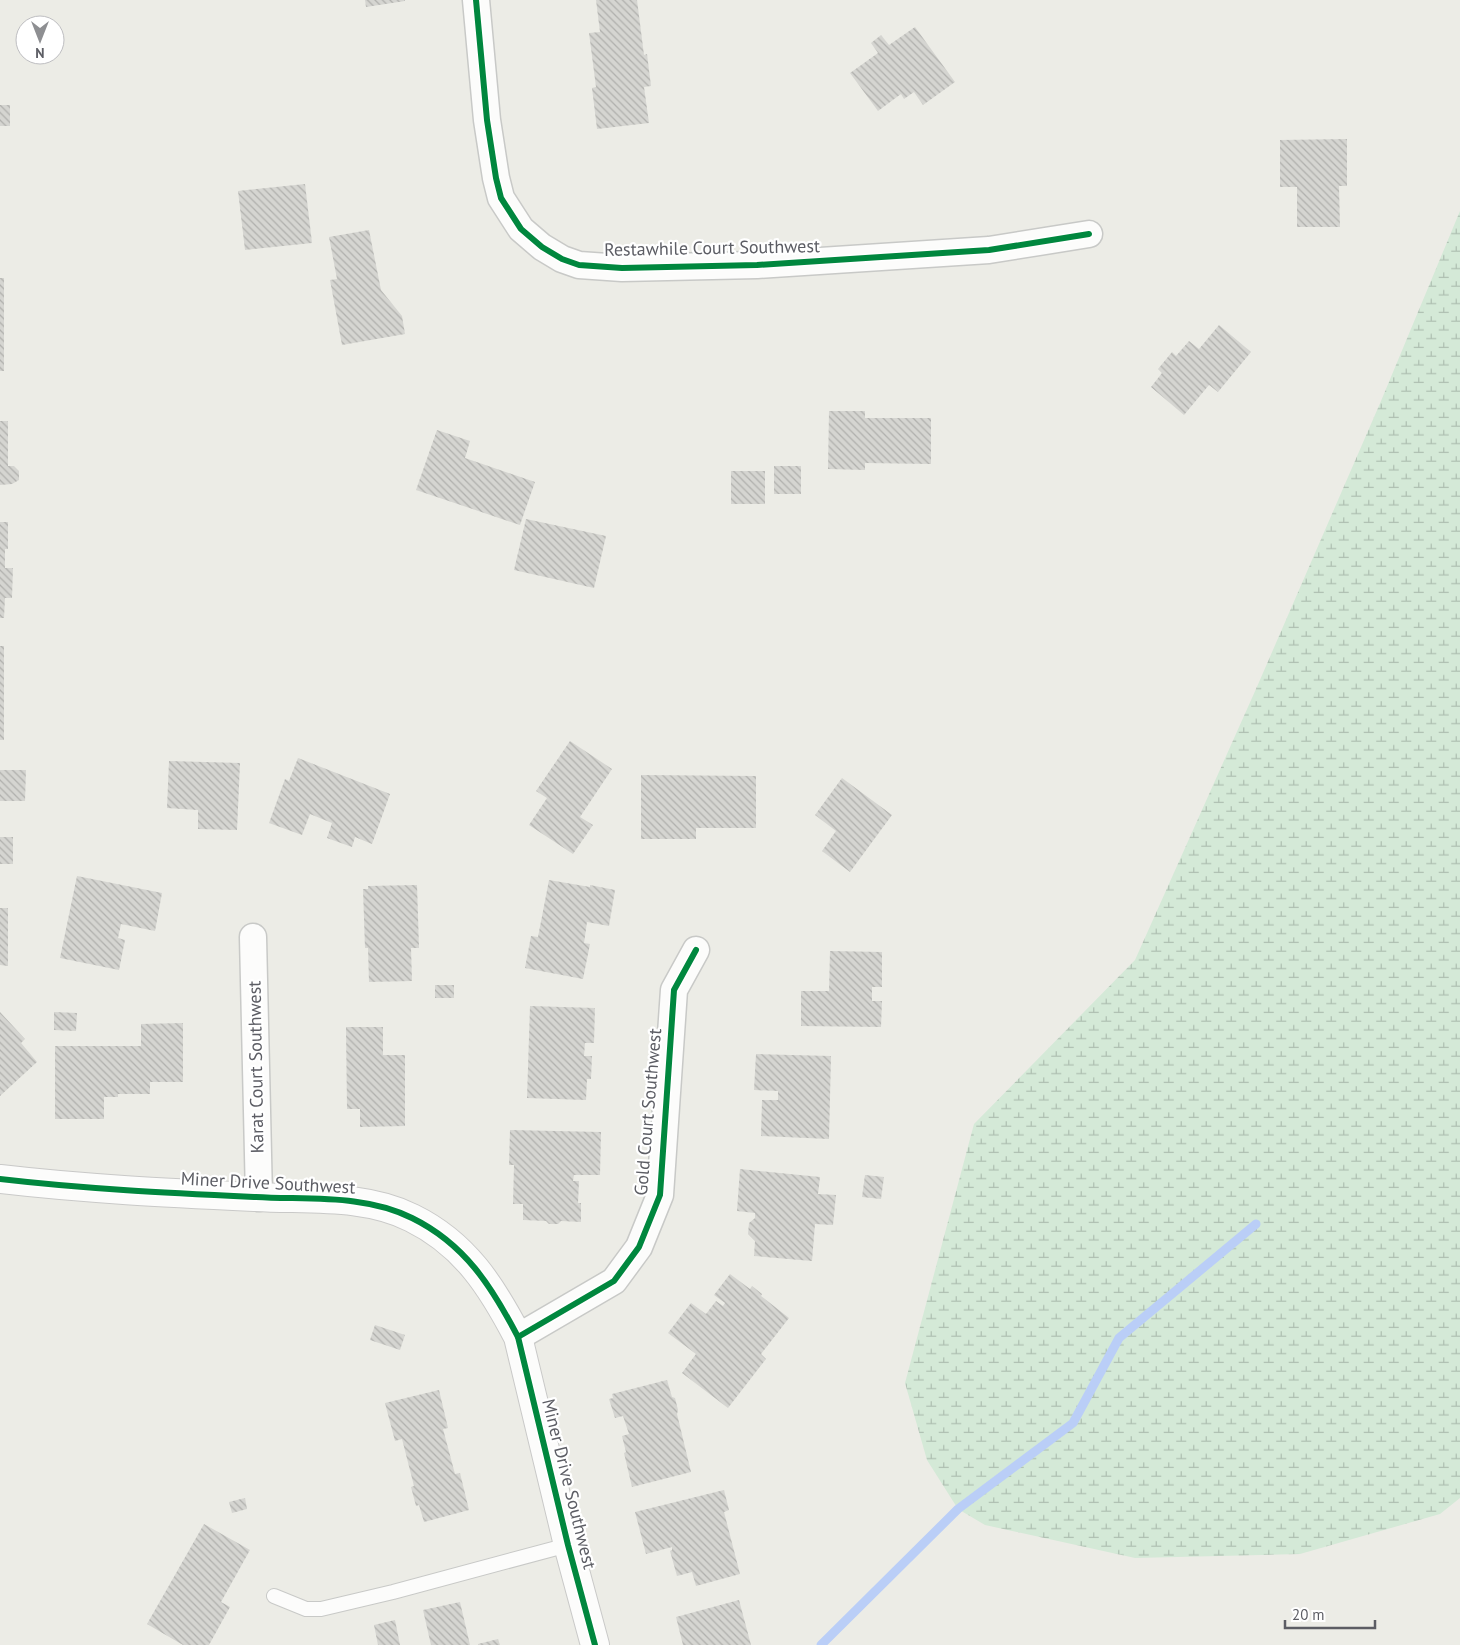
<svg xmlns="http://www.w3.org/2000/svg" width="1460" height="1645" font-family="'PT Sans',sans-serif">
	<defs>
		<pattern id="wetland-marsh" width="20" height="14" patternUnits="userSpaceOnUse" patternTransform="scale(1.25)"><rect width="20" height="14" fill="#d4e9d7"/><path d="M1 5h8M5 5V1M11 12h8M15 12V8" fill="none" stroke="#afc0b2"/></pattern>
		<pattern id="building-back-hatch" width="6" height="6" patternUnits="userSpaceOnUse" patternTransform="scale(1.25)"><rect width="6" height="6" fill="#d5d5d1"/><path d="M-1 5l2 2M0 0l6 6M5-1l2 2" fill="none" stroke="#b0b0ad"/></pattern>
	</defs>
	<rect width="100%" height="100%" fill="#ecece6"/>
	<!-- wetland -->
	<polygon fill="url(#wetland-marsh)" points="1460,211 1460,1498 1440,1514 1300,1554 1135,1558 985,1525 958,1509 927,1460 905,1383 974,1124 1135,960 1256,689 1381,401"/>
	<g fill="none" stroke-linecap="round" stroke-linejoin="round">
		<!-- stream -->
		<polyline stroke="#bacef7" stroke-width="9" points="821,1645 958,1509 1073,1423 1119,1338 1256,1224"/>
	</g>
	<!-- building -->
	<g fill="url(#building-back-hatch)">
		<polygon points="365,0 405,0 405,1 366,7"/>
		<polygon points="596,0 637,0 644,55 647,54 651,86 644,87 649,123 597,129 592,88 596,87 589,33 600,32"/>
		<polygon points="915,27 955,82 923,105 914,92 904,99 901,94 878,111 850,73 878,53 871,43 881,35 889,45"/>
		<rect x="0" y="105" width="10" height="21"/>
		<polygon points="1347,139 1347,186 1339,186 1340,227 1297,227 1297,187 1280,187 1280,140"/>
		<polygon points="305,184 312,243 245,250 238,191"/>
		<polygon points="369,230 381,290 402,316 405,334 342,345 330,280 337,279 329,237"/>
		<rect x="0" y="278" width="4" height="93"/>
		<polygon points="1219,325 1251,352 1218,392 1209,385 1184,415 1151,387 1162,373 1158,369 1172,352 1176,356 1189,341 1199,349"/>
		<polygon points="829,411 865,411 865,418 931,418 931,464 865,463 865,470 828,469"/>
		<polygon points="0,421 8,421 8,466 14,466 19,471 19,480 12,484 0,485"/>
		<polygon points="437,430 470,441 465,458 535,482 520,525 416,490"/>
		<rect x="774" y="466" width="27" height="28"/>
		<rect x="731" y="471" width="34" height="33"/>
		<polygon points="526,519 606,536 594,588 514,570"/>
		<polygon points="0,522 8,522 8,549 5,549 5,568 13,568 12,598 5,598 4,618 0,618"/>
		<rect x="0" y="646" width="4" height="94"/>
		<polygon points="570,741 612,769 580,817 593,825 573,854 529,825 547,798 536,791"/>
		<polygon points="298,758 390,794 372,844 355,837 352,847 327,838 332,823 310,814 302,835 269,823 285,779 289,781"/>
		<polygon points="169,761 240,763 237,830 198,829 198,810 167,808"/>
		<polygon points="0,770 26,770 25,801 0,801"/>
		<polygon points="641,775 756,776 756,828 696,828 696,839 641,839"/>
		<polygon points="842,778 892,815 850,872 822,851 836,831 815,815"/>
		<rect x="0" y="837" width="13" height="27"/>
		<polygon points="77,876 162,893 155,931 121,924 118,938 125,940 119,970 60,958"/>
		<polygon points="549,880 590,887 590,885 615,890 609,926 587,922 584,943 590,944 583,979 525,968 531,936 538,937"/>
		<polygon points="417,885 419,948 411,948 412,981 369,982 368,948 365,948 363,889 368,889 368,886"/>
		<polygon points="0,908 8,908 8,966 0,965"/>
		<polygon points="830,951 882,952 882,987 872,987 872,1001 882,1001 881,1027 801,1026 801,991 829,991"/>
		<rect x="435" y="985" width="19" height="13"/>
		<polygon points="530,1006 595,1008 594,1043 585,1043 584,1056 592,1056 591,1079 587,1079 586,1100 527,1098"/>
		<polygon points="0,1012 25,1039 21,1043 37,1062 0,1096"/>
		<polygon points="54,1012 77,1013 76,1031 54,1030"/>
		<polygon points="183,1023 183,1082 150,1082 150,1094 118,1094 118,1097 104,1097 104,1119 55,1119 55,1046 141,1046 141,1024"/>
		<polygon points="346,1027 383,1027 383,1055 405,1055 405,1126 360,1127 360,1109 347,1109"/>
		<polygon points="756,1054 831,1056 829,1139 761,1136 762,1100 778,1100 778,1091 754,1090"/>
		<polygon points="510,1130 601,1132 600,1175 574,1175 573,1181 579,1181 578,1203 581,1203 581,1222 561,1221 558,1224 549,1224 546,1221 523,1220 523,1204 513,1204 514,1165 509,1165"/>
		<polygon points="740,1169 820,1177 818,1194 836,1195 833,1225 815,1224 812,1261 754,1256 755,1241 748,1234 749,1223 755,1218 755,1213 737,1211"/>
		<polygon points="865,1175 884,1177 881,1199 862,1197"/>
		<polygon points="730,1274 750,1289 752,1286 762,1294 761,1296 789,1318 761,1354 766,1359 728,1408 682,1373 696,1354 668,1333 691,1303 706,1314 716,1301 723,1306 725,1303 714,1295"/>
		<polygon points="375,1325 405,1335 400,1350 370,1340"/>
		<polygon points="667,1380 672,1397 675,1398 678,1410 677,1414 691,1472 632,1487 624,1453 626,1452 622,1436 629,1434 623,1416 615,1418 609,1399 613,1398 612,1394"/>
		<polygon points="439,1390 448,1428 443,1429 455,1474 460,1473 469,1510 424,1522 419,1505 416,1506 411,1487 414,1486 402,1439 395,1441 385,1403"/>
		<polygon points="724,1490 729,1510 724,1512 740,1574 696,1586 692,1572 677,1576 670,1551 672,1550 672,1547 646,1554 635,1512"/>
		<polygon points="245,1498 247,1509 232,1513 229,1502"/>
		<polygon points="204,1524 250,1550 221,1602 230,1607 209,1645 183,1645 147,1624"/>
		<polygon points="739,1600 751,1645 683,1645 676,1617"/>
		<polygon points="460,1602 470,1645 431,1645 423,1610"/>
		<polygon points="395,1620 400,1645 378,1645 374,1625"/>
		<polygon points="498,1639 500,1645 478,1645 478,1644"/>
	</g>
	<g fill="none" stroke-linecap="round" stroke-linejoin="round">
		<!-- lane casing -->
		<g stroke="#c8c9c7" stroke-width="16">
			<polyline id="lane" points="274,1596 306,1609 321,1609 393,1592 568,1545"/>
		</g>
		<!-- street casing -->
		<g stroke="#c8c9c7" stroke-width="29">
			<g id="street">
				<polyline points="476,0 487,120 496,178 501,198 521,229 542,247 562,259 579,265 622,268 757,265 989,250 1089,234"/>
				<polyline points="253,937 259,1198"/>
				<polyline points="518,1337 614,1281 639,1247 660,1195 674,990 696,950"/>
			</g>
		</g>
		<!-- secondary casing -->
		<g stroke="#c9c9c8" stroke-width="30">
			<path id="secondary" d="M 0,1179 C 85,1189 171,1193 256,1197 C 307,1200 365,1194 412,1218 C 465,1244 492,1287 518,1337 L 568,1545 L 595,1645"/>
		</g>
		<!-- lane -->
		<use href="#lane" stroke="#fcfcfb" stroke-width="14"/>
		<!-- street -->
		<use href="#street" stroke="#fcfcfb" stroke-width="26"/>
		<!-- secondary -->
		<use href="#secondary" stroke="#fcfcfb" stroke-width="28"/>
		<!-- cycleway casing -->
		<g stroke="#fff" stroke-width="9">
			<g id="cycleway">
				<polyline points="476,0 487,120 496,178 501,198 521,229 542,247 562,259 579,265 622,268 757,265 989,250 1089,234"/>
				<path d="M 0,1179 C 85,1189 171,1193 256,1197 C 307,1200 365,1194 412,1218 C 465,1244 492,1287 518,1337 L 568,1545 L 595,1645"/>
				<polyline points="518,1337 614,1281 639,1247 660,1195 674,990 696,950"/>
			</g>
		</g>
		<!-- cycleway -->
		<use href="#cycleway" stroke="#00873e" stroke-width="6"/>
	</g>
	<g text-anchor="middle" stroke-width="4.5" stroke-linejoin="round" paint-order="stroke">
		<!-- street labels -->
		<g font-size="18" fill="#5c5d64" stroke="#fff">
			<text transform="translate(712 248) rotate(-1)" y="6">Restawhile Court Southwest</text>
			<text transform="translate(256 1067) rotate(-91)" y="6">Karat Court Southwest</text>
			<text transform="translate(648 1112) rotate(-85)" y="6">Gold Court Southwest</text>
			<text transform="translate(268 1183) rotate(3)" y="6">Miner Drive Southwest</text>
			<text transform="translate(569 1484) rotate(76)" y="6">Miner Drive Southwest</text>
		</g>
	</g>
	<!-- north arrow -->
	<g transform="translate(40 40) rotate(180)"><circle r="24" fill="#ffffff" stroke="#bebec1"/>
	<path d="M0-4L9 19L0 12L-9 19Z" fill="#8e8f92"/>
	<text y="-8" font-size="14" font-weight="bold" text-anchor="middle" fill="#5c5d64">N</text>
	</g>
	<!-- scale -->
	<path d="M1285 1620v8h90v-8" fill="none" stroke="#5c5d64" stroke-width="2.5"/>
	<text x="1292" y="1620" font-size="15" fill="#5c5d64" stroke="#ffffff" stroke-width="4" paint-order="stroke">20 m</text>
</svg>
